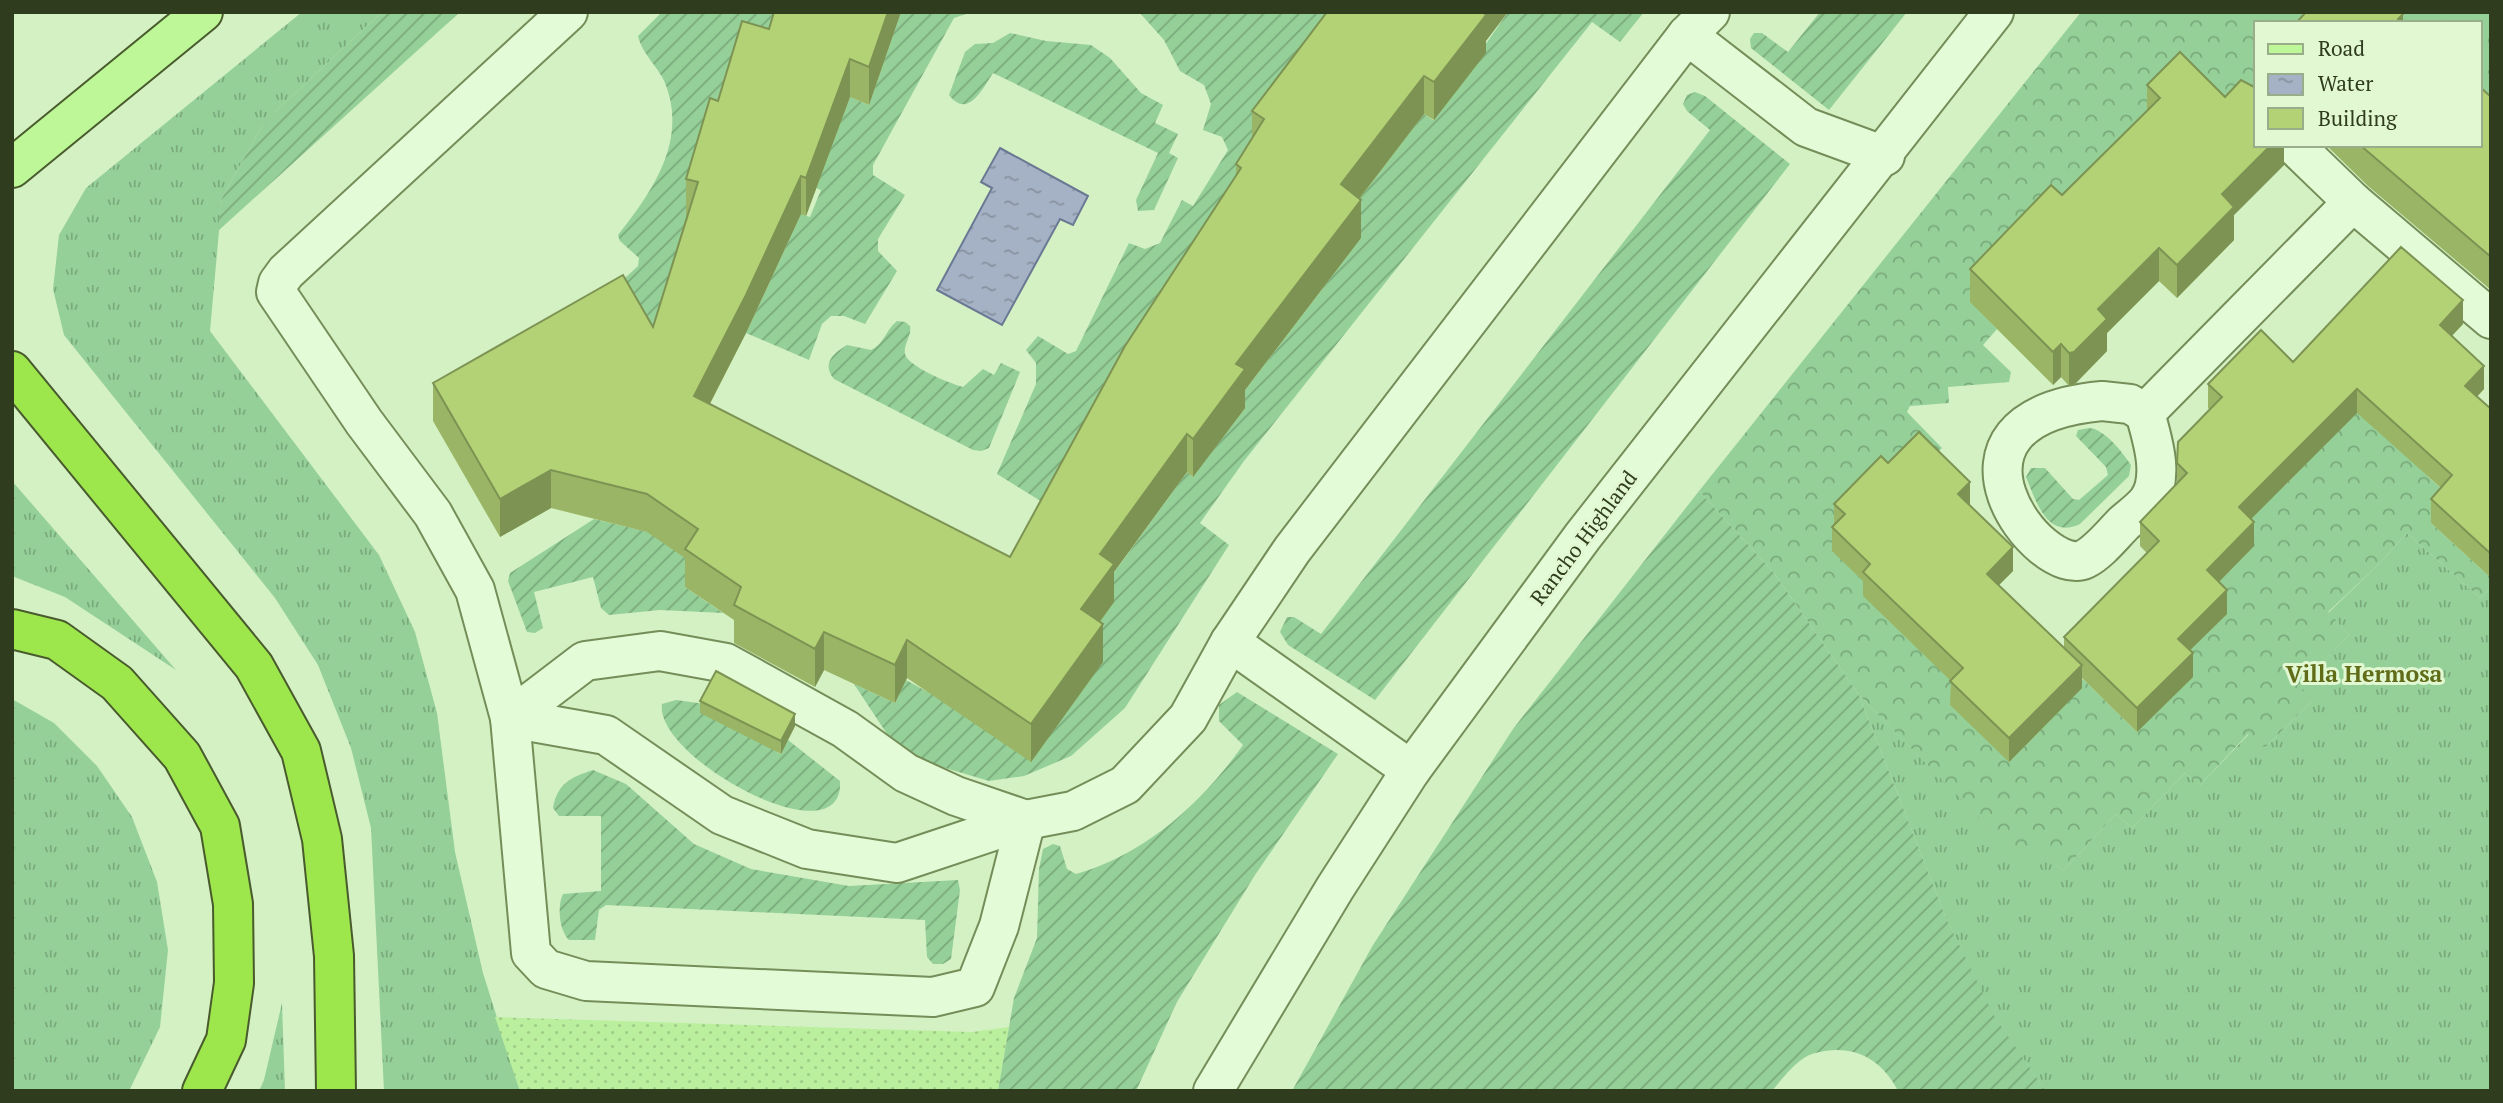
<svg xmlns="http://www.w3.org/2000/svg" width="2503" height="1103" font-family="'PT Serif',serif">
	<defs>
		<pattern id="grass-tufts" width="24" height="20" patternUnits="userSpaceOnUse" patternTransform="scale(1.75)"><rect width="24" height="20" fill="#95d098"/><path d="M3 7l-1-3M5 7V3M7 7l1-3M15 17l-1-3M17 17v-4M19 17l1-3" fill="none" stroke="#7aaa7b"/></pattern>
		<pattern id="forest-crowns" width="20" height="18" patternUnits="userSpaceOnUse" patternTransform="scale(1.75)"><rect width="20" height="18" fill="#95d098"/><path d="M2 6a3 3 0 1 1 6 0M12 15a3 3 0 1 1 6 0" fill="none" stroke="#7aaa7b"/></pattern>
		<pattern id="sand-dots" width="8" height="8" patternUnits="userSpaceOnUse" patternTransform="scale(1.75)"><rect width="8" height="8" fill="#baef9e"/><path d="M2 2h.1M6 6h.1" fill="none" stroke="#a0ce88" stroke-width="1.8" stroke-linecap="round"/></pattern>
		<pattern id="garden-furrows" width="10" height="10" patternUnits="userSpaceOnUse" patternTransform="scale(1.75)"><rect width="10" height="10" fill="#95d098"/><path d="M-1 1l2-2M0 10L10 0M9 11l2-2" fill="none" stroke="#7aaa7b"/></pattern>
		<pattern id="water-ripples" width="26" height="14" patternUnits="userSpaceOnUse" patternTransform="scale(1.75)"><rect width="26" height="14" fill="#a5b1c4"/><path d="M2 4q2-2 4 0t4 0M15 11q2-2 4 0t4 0" fill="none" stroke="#87919f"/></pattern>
	</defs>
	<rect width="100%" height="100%" fill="#d4f1c3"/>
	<!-- grass -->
	<g fill="url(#grass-tufts)">
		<polygon points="302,12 382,12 264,122 222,198 210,331 379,555 415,632 437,713 455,852 483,973 520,1091 384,1091 371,828 351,748 318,665 275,598 64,335 53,289 59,235 86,188"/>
		<polygon points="12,481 176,670 65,597 12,576"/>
		<polygon points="2407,533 2480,598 2491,587 2491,1091 2046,1091 1993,1016 1946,918 1859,695 2022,860 2036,847 2063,871 2116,814 2132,828 2185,773 2200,785 2249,734 2265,748 2311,702 2297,686 2349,635 2328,613 2376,567"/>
		<polygon points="12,699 54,723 97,766 132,817 157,882 168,950 160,1027 129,1091 12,1091"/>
		<polygon points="282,1003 285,1091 259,1091 264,1080"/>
	</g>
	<!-- forest -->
	<g fill="url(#forest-crowns)">
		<polygon points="2081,12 2338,12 2328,23 2256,23 2256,95 1970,301 1997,329 1983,345 2011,372 2009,382 1948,387 1949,403 1910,406 1907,412 1942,448 1926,463 1870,588 1864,596 1913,644 2065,668 2085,681 2137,732 2178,662 2207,594 2230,523 2286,484 2357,409 2452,499 2431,523 2491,578 2491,587 2480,598 2407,533 2376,567 2328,612 2349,635 2298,686 2312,701 2265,748 2248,734 2200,785 2185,773 2132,828 2116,814 2063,871 2036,848 2022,861 1859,695 1774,573 1699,491"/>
		<polygon points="2379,12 2491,12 2491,129 2480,119 2480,23 2378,23"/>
	</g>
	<!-- sand -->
	<polygon fill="url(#sand-dots)" points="495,1017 972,1032 1009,1027 998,1091 520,1091"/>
	<!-- garden -->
	<g fill="url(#garden-furrows)">
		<polygon points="382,12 460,12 218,231 222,198 264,122"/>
		<path d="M 662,12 L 785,12 L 698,221 L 653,365 L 529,366 L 638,266 L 639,258 L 620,241 L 618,235 C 653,191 688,140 665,83 C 658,66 642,54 638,36 Z"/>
		<polygon points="901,12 972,12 954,18 873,165 873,175 905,195 878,239 878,251 897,271 865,324 844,316 831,316 822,324 809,360 746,333 801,214 810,217 821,190 816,188 850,97 869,105"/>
		<polygon points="1139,12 1344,12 1055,510 997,474 1036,384 1036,363 1026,350 1038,336 1068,354 1076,351 1129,243 1145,249 1160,243 1182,200 1193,206 1228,150 1222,137 1203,130 1211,104 1204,85 1180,71 1164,40"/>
		<polygon points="1508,12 1644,12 1620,42 1592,22 1244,461 1200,523 1229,545 1125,708 1071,756 1024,776 989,781 925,762 887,734 854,684 895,703 906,680 937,697 1081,647 1100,592 1187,472 1193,477 1236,402 1361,238 1341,222 1424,114 1433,120"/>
		<polygon points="1820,12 1907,12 1829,110 1751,48 1750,39 1754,33 1762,33 1788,52"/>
		<path d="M 1010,33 L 1046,41 L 1091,45 L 1110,58 L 1141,93 L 1163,105 L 1155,123 L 1178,134 L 1169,153 L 1178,158 L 1154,210 L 1138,211 L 1136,200 L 1158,153 L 993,73 C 983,88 968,120 949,95 L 965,52 L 975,44 L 993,43 Z"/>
		<polygon points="1695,92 1705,96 1790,164 1375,700 1288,645 1280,632 1287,617 1294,617 1321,634 1710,130 1687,111 1683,104 1687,95"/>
		<path d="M 897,321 L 905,322 L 910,326 C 912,336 903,345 905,354 C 907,366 951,384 963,387 L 983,369 L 994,375 L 1001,363 L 1020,372 L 989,448 L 981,451 L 973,450 L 834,379 C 821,363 834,353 847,345 L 871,350 C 885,343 885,331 897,321 Z"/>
		<path d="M 2089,428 C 2105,429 2122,452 2131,465 L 2129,476 L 2080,524 C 2047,540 2036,501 2026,477 L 2031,468 L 2045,468 L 2073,499 L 2079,500 L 2108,475 L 2106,467 L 2076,436 L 2078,430 Z"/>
		<path d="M 1699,491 L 1774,573 L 1859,695 L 1946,918 L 1994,1016 L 2046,1091 L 1898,1091 C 1881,1057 1850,1042 1812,1054 C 1798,1058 1781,1080 1772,1091 L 1292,1091 L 1373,945 L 1513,729 Z"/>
		<polygon points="594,519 652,533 698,567 685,587 723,613 660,610 609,615 601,608 593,577 534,592 543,628 535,633 527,632 508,581 510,573"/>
		<path d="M 1237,692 L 1338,754 L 1255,875 L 1177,1002 L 1136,1091 L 998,1091 L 1014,998 L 1037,938 L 1039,869 L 1043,849 L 1053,844 L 1060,846 L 1067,869 L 1076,874 C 1145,855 1203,802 1243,745 L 1219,721 L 1219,705 Z"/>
		<path d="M 676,700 L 705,704 L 780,754 L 788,740 L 840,781 C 845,862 654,758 662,704 Z"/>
		<path d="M 593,770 L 626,784 L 694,844 L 751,869 L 849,886 L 958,880 L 960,890 L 951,959 L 943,964 L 933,964 L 927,957 L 925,920 L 606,905 L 599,910 L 595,940 L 569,940 C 559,930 557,906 563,894 L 601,891 L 601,816 L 559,816 L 553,808 C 557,784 571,777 593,770 Z"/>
	</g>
	<!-- water -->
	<polygon fill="url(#water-ripples)" stroke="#6b7893" stroke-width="2" points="1000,148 1088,196 1073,225 1060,219 1002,325 937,290 992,188 981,182"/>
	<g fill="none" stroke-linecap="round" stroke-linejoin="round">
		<!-- minor casing -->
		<g stroke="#758d58" stroke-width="42">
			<g id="minor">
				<polyline points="568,12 286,272 278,283 276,292 364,422 433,514 475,590 510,718 531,953 546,969 586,981 933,997 975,987 999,926 1026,820 1073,811 1125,785 1188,718 1230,642 1292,550 1687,35 1710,12"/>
				<polyline points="1687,35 1806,127 1885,156"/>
				<polyline points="2294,145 2353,202 2491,319"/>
				<path d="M 2102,401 L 2130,404 L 2145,413 C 2152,438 2165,477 2148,501 C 2142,509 2132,516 2124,523 C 2113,534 2099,552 2085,559 C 2041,581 1915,418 2102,401 Z"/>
				<polyline points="2145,413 2353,202"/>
				<polyline points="1230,642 1411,770"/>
				<polyline points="510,718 585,661 660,651 726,663 845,729 906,773 956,796 1026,820"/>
				<polyline points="510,718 606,735 722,815 807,849 897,863 1026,820"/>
				<polyline points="1213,1091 1335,888 1411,770 1583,536 1994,12"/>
			</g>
		</g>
		<!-- major casing -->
		<g stroke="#495b2c" stroke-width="42">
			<polyline id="major" points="12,168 203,12"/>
		</g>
		<!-- highway casing -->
		<g stroke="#495b2c" stroke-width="42">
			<g id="highway">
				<polyline points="12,371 254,666 301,751 322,839 334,956 336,1091"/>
				<polyline points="12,629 57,640 117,683 182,756 220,826 233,904 234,983 226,1040 202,1091"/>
			</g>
		</g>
		<!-- minor -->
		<use href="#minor" stroke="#e4fbd7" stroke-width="38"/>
		<!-- major -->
		<use href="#major" stroke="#bdf798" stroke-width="38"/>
		<!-- highway -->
		<use href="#highway" stroke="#9de74d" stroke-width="38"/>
	</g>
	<!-- wall -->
	<g fill="#9ab565">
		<polygon points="901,12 869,105 850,97 806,216 801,214 746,333 710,404 1010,557 1236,177 1236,164 1252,138 1252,111 1486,41 1486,53 1434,120 1424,114 1360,198 1361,238 1245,390 1245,408 1193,477 1187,472 1114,572 1114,602 1100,622 1103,662 1031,762 907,678 895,703 824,670 815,687 734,643 734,620 685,587 685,558 647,532 551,508 500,537 433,421 433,383 653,327 686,217 686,179 718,101 769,29"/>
		<polygon points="2147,85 2225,97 2254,87 2284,145 2284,165 2234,215 2234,240 2177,298 2159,281 2107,333 2107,351 2074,385 2069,386 2061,377 2053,385 1970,302 1970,269 2062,195 2147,111"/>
		<polygon points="2491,97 2491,290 2368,186 2326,145 2480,145"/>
		<polygon points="2463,324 2452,336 2484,389 2477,397 2491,409 2491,578 2431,523 2431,499 2441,488 2357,413 2251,519 2254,546 2219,582 2227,614 2190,650 2193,677 2137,732 2082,678 2082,688 2009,762 1950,705 1951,681 1863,596 1863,581 1832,551 1832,527 1834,524 1834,504 1970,506 2013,571 1999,585 2064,648 2064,637 2147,553 2140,546 2140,522 2177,484 2177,463 2210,410 2208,408 2208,384 2293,362"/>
		<polygon points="700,701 795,726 781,754 700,713"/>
	</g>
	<!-- shaded-wall -->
	<g fill="#7d9353">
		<polygon points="888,12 901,12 869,105 869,67"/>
		<polygon points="1480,12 1508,12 1486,41 1486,53 1434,120 1434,82"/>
		<polygon points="2403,14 2403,23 2398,23 2398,19"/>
		<polygon points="850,59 850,97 806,216 806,178"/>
		<polygon points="1424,76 1424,114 1341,222 1341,184"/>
		<polygon points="2271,145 2284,145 2284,165 2234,215 2234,240 2177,298 2177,265 2222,194"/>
		<polygon points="801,176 801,214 746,333 694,434 694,396"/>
		<polygon points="1361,200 1361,238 1245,390 1245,408 1193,477 1193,439 1236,364"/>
		<polygon points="2159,248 2159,281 2107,333 2107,351 2074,385 2069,386 2069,353 2098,309"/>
		<polygon points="2463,300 2463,324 2440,348 2440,325"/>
		<polygon points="2061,344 2061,377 2053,385 2053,352"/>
		<polygon points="2484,366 2484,389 2465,409 2465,386"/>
		<polygon points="2357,389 2357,413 2239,531 2239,507"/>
		<polygon points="1187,434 1187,472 1114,572 1114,602 1081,647 1081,609 1100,554"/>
		<polygon points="551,470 551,508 500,537 500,499"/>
		<polygon points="1970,482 1970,506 1958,494"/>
		<polygon points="2254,522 2254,546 2207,594 2207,570"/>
		<polygon points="2013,547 2013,571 1987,597 1987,574"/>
		<polygon points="2227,590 2227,614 2178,662 2178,639"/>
		<polygon points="1103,624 1103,662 1031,762 1031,724"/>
		<polygon points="824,632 824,670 815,687 815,649"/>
		<polygon points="907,640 907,678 895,703 895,665"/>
		<polygon points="2193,653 2193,677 2137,732 2137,708"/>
		<polygon points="2082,665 2082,688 2009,762 2009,738"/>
		<polygon points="795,714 795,726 781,754 781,741"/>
	</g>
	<!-- building -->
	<g fill="#b3d276" stroke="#7d9353" stroke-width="2">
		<polygon points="774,12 888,12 869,67 850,59 806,178 801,176 746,295 694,396 1010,557 1125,346 1241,168 1236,164 1264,119 1252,111 1327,12 1483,12 1486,15 1434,82 1424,76 1341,184 1361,200 1236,364 1245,369 1193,439 1187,434 1100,554 1114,564 1081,609 1103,624 1031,724 907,640 895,665 824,632 815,649 734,605 741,587 685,549 698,529 647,494 551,470 500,499 433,383 623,275 653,327 698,182 686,179 710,98 718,101 742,21 769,29"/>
		<polygon points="2306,12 2401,12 2403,14 2398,19 2401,23 2296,23"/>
		<polygon points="2180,52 2225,97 2241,80 2254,87 2256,87 2256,145 2271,145 2222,194 2234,207 2177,265 2159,248 2098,309 2107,319 2074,352 2069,353 2061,344 2053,352 1970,269 2051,185 2062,195 2160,98 2147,85"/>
		<polygon points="2480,87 2491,97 2491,257 2360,145 2480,145"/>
		<polygon points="2401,247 2463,300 2440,325 2484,366 2465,386 2491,409 2491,554 2431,499 2452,475 2357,389 2239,507 2254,522 2207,570 2227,590 2178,639 2193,653 2137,708 2064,637 2159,541 2140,522 2187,473 2177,463 2178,442 2222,397 2208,384 2261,330 2293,362"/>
		<polygon points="1919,432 1970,482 1958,494 2013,547 1987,574 2082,665 2009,738 1950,681 1963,668 1863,572 1870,564 1832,527 1845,514 1834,504 1881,456 1888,463"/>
		<polygon points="716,671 795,714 781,741 700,701"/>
	</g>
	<g text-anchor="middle" stroke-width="6" stroke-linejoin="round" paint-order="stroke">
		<!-- street labels -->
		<g font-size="21" fill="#2f3c1d" stroke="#e1f8d3">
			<text transform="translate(1584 538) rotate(-53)" y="7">Rancho Highland</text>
		</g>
		<!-- neighbourhood labels -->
		<g font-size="23" font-weight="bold" fill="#616c19" stroke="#e1f8d3">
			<text x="2364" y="682">Villa Hermosa</text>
		</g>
	</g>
	<!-- border -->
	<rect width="2503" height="1103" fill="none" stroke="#2f3c1d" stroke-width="28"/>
	<!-- legend -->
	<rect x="2254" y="21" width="228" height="126" fill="#e1f8d3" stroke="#9aad8a" stroke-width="2"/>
	<rect x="2268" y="44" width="35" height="10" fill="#bdf798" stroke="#9aad8a" stroke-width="2"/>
	<text x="2318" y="56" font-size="21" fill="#2f3c1d">Road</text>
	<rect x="2268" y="74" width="35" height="21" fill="url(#water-ripples)" stroke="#9aad8a" stroke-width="2"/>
	<text x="2318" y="91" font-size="21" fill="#2f3c1d">Water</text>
	<rect x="2268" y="108" width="35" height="21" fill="#b3d276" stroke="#9aad8a" stroke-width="2"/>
	<text x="2318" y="126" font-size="21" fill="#2f3c1d">Building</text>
</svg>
